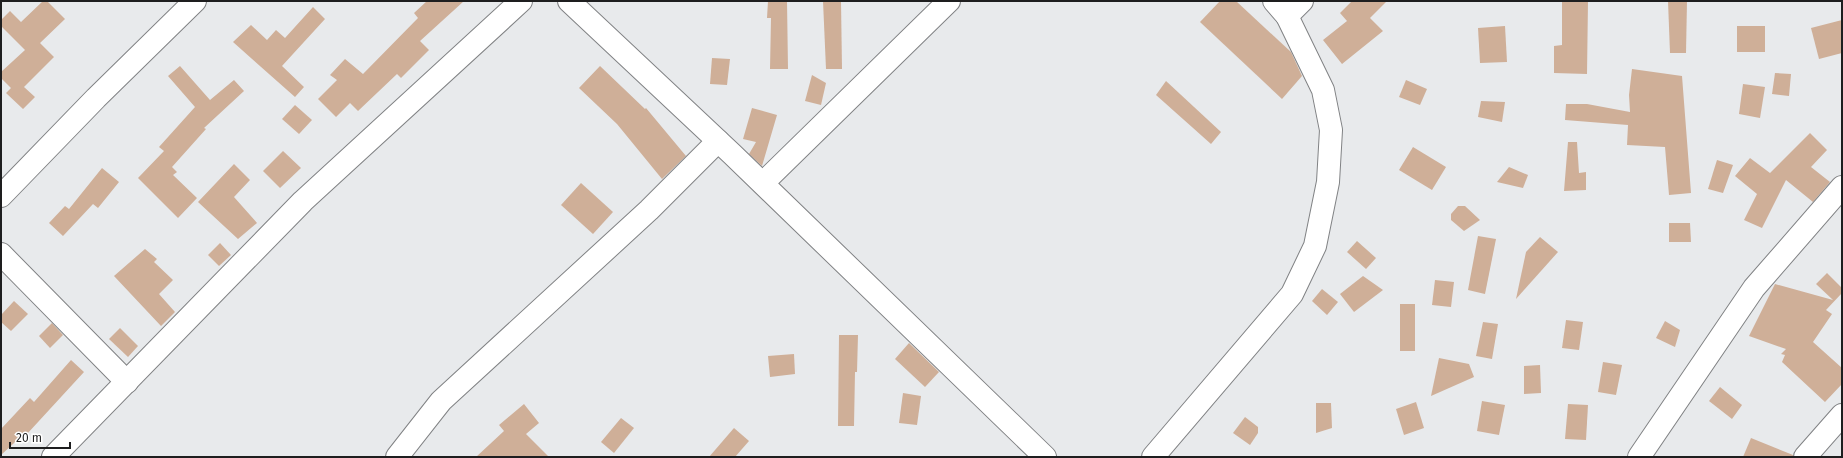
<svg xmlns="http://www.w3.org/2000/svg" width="1843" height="458" font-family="'Fira Sans',sans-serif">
	<rect width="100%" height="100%" fill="#e8eaec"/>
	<!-- building -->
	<g fill="#cfaf98">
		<polygon points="43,1 47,1 65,19 40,43 54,57 24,87 35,97 23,109 6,93 11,88 1,78 1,72 25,50 1,26 1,20 10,11 21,22"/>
		<polygon points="427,1 464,1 420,41 429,50 401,78 397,74 358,111 350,103 336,117 318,99 337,80 330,75 345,59 363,74 418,18 414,13"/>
		<polygon points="768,1 787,1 788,69 770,69 771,18 767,18"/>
		<polygon points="823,1 841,1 842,69 826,69"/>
		<polygon points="1220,1 1236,1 1291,52 1302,76 1282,99 1200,22"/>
		<polygon points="1352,1 1387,1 1370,18 1383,31 1342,64 1323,40 1347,21 1340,13"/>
		<polygon points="1562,1 1588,1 1587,74 1554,73 1554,46 1562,45"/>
		<polygon points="1668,1 1687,1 1686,53 1670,53"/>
		<polygon points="313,7 325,19 282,66 304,87 295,97 233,42 251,25 267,40 276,30 285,38"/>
		<polygon points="1842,20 1842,53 1819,59 1811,28"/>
		<polygon points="1505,26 1507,62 1480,63 1478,28"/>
		<rect x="1737" y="26" width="28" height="26"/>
		<polygon points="712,58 730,59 727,85 710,84"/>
		<polygon points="180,66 210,100 234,80 244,91 204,128 206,129 172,167 177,172 173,175 197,198 178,218 138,178 164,151 159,147 195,107 168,76"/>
		<polygon points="600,66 645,109 646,108 686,156 662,179 617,124 579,88"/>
		<polygon points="1632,69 1682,76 1691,193 1669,195 1665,147 1627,145 1628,125 1565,120 1566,104 1587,104 1630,112 1629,95"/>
		<polygon points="1775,73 1791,74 1789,96 1772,94"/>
		<polygon points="812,75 826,83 821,105 805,101"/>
		<polygon points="1406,80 1427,89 1420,105 1399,97"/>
		<polygon points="1166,81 1221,132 1211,144 1156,95"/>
		<polygon points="1743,84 1765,87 1760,118 1739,114"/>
		<polygon points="1481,101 1505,102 1502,122 1478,117"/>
		<polygon points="295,105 312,120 299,134 282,119"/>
		<polygon points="752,108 777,115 762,166 749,154 756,142 743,139"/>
		<polygon points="1810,133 1827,150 1811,167 1830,182 1813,202 1786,180 1762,228 1744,220 1757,194 1735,176 1750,158 1770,173"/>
		<polygon points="1568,142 1577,142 1579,173 1586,172 1586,190 1564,191"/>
		<polygon points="1413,147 1446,167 1432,190 1399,170"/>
		<polygon points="283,151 301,168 280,188 263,171"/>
		<polygon points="1717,160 1733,165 1723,193 1708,189"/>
		<polygon points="234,164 250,180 234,197 257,223 238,239 198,202"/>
		<polygon points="1509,167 1528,175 1523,188 1497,182"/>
		<polygon points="102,168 119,182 98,208 93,204 63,236 49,223 65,206 69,209"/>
		<polygon points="581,183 613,212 593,234 561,205"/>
		<polygon points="1458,206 1465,206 1480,220 1464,231 1451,220 1451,214"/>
		<polygon points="1669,223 1690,223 1691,242 1669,242"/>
		<polygon points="1478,236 1496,239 1485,294 1468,290"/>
		<polygon points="1540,237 1558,252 1516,299 1526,252"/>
		<polygon points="1357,241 1376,258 1366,269 1347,252"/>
		<polygon points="220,243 231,255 219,266 208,255"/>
		<polygon points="145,249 157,259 154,262 173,280 159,294 175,312 161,326 114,276"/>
		<polygon points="1827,273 1842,288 1842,293 1826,310 1832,314 1813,342 1842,368 1842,384 1825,402 1782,362 1785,355 1781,354 1786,349 1749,336 1775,284 1833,300 1816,284"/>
		<polygon points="1363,276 1383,290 1354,312 1340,294"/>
		<polygon points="1435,280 1454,282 1451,307 1432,305"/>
		<polygon points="1322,289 1338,302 1327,315 1312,301"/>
		<polygon points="14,301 28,314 11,331 1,322 1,315"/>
		<rect x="1400" y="304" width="15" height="47"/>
		<polygon points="1566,320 1583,322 1579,350 1562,348"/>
		<polygon points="1665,321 1680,330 1675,347 1656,338"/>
		<polygon points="1483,322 1498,324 1492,359 1476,356"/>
		<polygon points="52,323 63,335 50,348 39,336"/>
		<polygon points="120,328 138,346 128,357 109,339"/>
		<polygon points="839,335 858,335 857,372 855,372 854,426 838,426"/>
		<polygon points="909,343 939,372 925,387 895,359"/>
		<polygon points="794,354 795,374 770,377 768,356"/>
		<polygon points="1439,358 1469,364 1474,377 1431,396"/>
		<polygon points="71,360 84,372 27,434 26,432 1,455 1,429 30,398 34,402"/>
		<polygon points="1603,362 1622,365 1616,395 1598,392"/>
		<polygon points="1540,365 1541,393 1524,394 1524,366"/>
		<polygon points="1720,387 1742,405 1732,419 1709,401"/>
		<polygon points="903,393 921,396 917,425 899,423"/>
		<polygon points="1482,401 1505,405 1499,435 1477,431"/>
		<polygon points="1416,402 1424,428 1404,435 1396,409"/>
		<polygon points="1316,403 1331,403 1332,428 1316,433"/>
		<polygon points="524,404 539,423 526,434 549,457 476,457 504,431 499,425"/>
		<polygon points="1568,404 1588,405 1586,440 1565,439"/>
		<polygon points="1245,417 1258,427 1258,433 1250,445 1233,433"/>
		<polygon points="621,418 634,428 614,453 601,442"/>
		<polygon points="734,428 749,441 735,457 709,457"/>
		<polygon points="1751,438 1793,455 1793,457 1743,457"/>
	</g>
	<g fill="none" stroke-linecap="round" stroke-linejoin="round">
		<!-- minor casing -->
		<g stroke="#808284" stroke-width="24">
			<g id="minor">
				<polyline points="569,1 732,154 1045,457"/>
				<polyline points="1274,1 1287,16"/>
				<polyline points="763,183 949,1"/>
				<polyline points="1,196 96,98 195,1"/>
				<polyline points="1,254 127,382"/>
				<polyline points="53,457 303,201 521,1"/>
				<polyline points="397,457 441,401 649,210 718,141"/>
				<polyline points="1153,457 1292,294 1315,246 1328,182 1331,130 1323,90 1287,16 1302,1"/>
				<polyline points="1639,457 1754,288 1842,187"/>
				<polyline points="1805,457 1842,415"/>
			</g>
		</g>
		<!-- minor -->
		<use href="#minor" stroke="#fff" stroke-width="22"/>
	</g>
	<!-- border -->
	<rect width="1843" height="458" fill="none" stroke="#1e1e1f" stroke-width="4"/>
	<!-- scale -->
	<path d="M10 442v6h60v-6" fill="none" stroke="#1e1e1f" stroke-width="2"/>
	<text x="16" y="442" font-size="12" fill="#1e1e1f" stroke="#ffffff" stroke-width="3" paint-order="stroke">20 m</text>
</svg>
